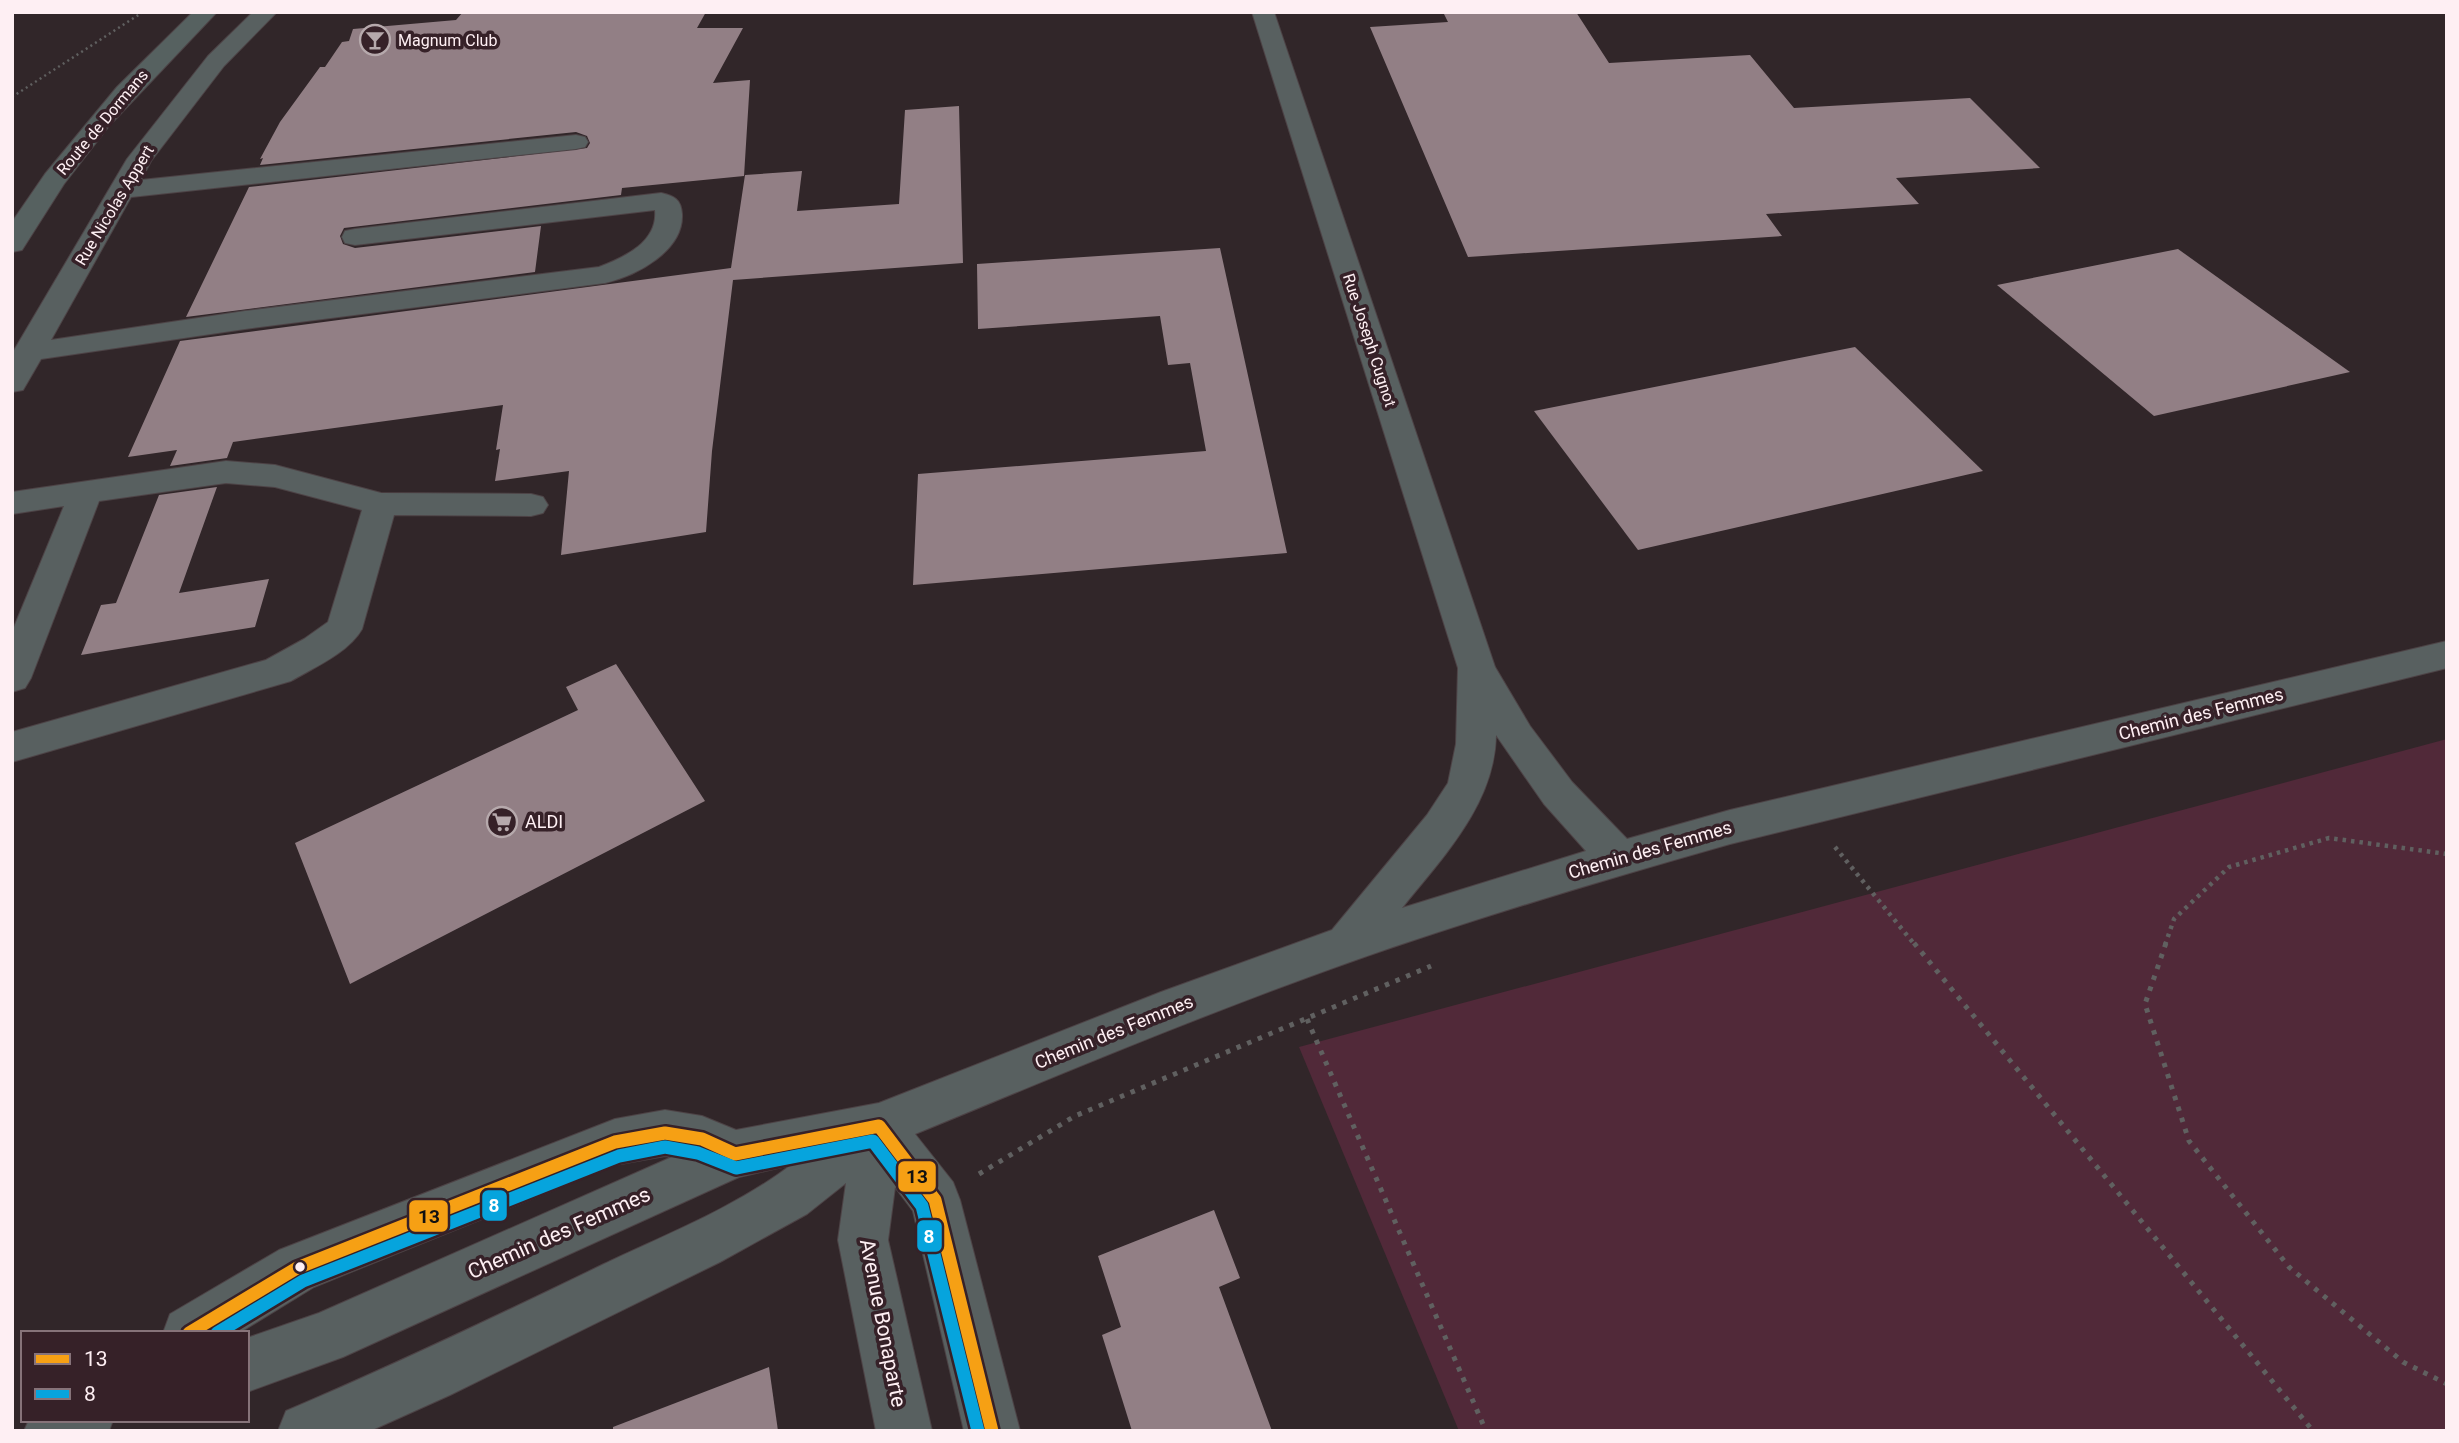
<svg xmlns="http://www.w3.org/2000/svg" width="2459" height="1443" font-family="Roboto,sans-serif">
	<rect width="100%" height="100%" fill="#312629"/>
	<!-- green -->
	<polygon fill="#512939" points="2447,739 2447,1431 1459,1431 1299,1047"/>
	<!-- building -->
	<g fill="#927f85">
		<polygon points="463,12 706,12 697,28 743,28 713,83 750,80 744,176 622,188 621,195 344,228 340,236 343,244 355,248 541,226 535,272 186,317 249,187 587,148 590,143 587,136 576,132 260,165 263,158 260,159 280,122 320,67 325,67 342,42 349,41 353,29 456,20"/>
		<polygon points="1443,12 1576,12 1609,63 1750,55 1794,108 1970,98 2040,168 1896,178 1919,204 1766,214 1782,236 1468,257 1370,27 1448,22"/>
		<polygon points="959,106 963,263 733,280 712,451 706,532 561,555 569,471 495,481 500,449 496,450 503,405 233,442 227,458 170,466 177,450 128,457 180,341 731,268 745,175 802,171 797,211 899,204 905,110"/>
		<polygon points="1220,248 1287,553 913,585 918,474 1206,451 1190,363 1168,365 1160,316 978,329 977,264"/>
		<polygon points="2178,249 2350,372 2154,416 1997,285"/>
		<polygon points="1855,347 1983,471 1638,550 1534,411"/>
		<polygon points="217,487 179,593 269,579 255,627 81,655 101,605 116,603 159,495"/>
		<polygon points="616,664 705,801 350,984 295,843 578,710 566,687"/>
		<polygon points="1214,1210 1240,1278 1219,1287 1272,1431 1132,1431 1102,1335 1121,1327 1098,1256"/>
		<polygon points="769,1367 778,1431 613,1431 613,1427"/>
	</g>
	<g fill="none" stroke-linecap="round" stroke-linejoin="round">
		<!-- minor casing -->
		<g stroke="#4d4346" stroke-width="2">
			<g id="minor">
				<path d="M 253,12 L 277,12 L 224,66 L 151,161 L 141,180 L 576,135 L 585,137 L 588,142 L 585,147 L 576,149 L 131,197 L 51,340 L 245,311 L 599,267 C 625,257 658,242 655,210 L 355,245 L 345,243 L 342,237 L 345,231 L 355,229 L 661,193 C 674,196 681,199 682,214 C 684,251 636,276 605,283 L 245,329 L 41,359 L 23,390 L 12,392 L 13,352 L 127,159 L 208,56 Z"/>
				<path d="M 1252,12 L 1274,12 L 1495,667 L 1530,726 L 1572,782 L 1627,839 L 1730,810 L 2447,641 L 2447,668 L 1730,844 C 1603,880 1475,918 1350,962 C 1203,1014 1059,1075 915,1134 L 953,1182 L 960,1200 L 1020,1431 L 964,1431 L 913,1211 L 895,1187 L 888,1240 L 932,1431 L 876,1431 L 838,1240 L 846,1183 L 807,1214 L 720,1262 L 450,1395 L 370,1431 L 278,1431 L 286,1411 C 394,1365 499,1315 604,1264 C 667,1234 736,1207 791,1165 L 739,1177 L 343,1357 L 247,1392 L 247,1338 L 319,1313 L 672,1157 L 665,1156 L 615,1165 L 314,1287 L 239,1333 L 163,1333 L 170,1314 L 279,1250 L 615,1119 L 665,1110 L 702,1116 L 736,1130 L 879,1103 L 1161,992 L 1332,930 L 1427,815 L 1448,783 L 1456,744 L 1458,668 ZM 1496,735 L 1544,804 L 1586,851 L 1402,908 C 1442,858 1495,804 1496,735 Z"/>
				<path d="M 226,461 L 275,465 L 381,493 L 531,494 L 543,497 L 548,505 L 543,513 L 531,516 L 394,515 L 362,629 C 348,653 315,667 291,681 L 12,762 L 12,732 L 266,660 L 304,639 L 328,622 L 362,510 L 275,487 L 226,483 L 99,501 L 31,678 L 25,688 L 12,692 L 12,632 L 64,506 L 12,514 L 12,492 Z"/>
				<polygon points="29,1420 113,1420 109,1431 24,1431"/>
			</g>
		</g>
		<!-- major casing -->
		<g stroke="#4d4346" stroke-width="2">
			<polygon id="major" points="193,12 217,12 109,126 64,184 22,250 12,252 12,222 45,174 117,87"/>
		</g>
		<!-- path-far2 -->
		<polyline stroke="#606060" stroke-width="2.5" stroke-dasharray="2 3.5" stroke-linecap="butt" points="12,97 143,12"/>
		<!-- path-far1 -->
		<g stroke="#606060" stroke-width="4.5" stroke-dasharray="3.5 5" stroke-linecap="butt">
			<polyline points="1835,847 1915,945"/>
			<polyline points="2165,945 2174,919 2229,867 2329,838 2447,854"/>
		</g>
		<!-- path -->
		<g stroke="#606060" stroke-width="5" stroke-dasharray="4.5 7" stroke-linecap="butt">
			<polyline points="1914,943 2313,1431"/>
			<polyline points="2166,943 2145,1004 2189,1141 2289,1267 2403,1362 2447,1384"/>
			<polyline points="1307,1019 1486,1431"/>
			<polyline points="979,1174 1075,1116 1431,966"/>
		</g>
		<!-- minor -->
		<use href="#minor" fill="#586060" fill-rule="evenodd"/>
		<!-- major -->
		<use href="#major" fill="#566160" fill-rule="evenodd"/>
		<!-- bus-1 casing -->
		<g stroke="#362128" stroke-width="18">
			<polyline id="bus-1" points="189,1333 297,1268 615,1142 665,1133 702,1139 735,1154 879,1126 935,1200 992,1431"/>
		</g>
		<!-- bus-2 casing -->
		<g stroke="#362128" stroke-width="18">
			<polyline id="bus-2" points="217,1333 303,1281 619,1156 665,1147 698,1153 736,1168 873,1141 922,1206 978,1431"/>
		</g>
		<!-- bus-1 -->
		<use href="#bus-1" stroke="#f6a014" stroke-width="13"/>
		<!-- bus-2 -->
		<use href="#bus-2" stroke="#06a4dd" stroke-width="13"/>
	</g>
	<!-- icons -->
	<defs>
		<g id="bar-ring" transform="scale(1.575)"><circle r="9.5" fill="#362128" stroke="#b6a9ac" stroke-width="1.5"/><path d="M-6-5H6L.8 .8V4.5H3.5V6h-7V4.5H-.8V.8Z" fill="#b6a9ac"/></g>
		<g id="supermarket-ring" transform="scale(1.575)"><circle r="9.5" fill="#362128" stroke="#b6a9ac" stroke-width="1.5"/><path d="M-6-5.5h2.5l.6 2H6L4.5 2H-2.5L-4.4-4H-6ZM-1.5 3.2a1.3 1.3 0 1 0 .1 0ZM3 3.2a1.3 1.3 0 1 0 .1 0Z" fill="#b6a9ac"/></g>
	</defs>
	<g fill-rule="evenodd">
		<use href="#bar-ring" x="375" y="40"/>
		<use href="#supermarket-ring" x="502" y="822"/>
	</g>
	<!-- markers -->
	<circle fill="#feeff3" stroke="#362128" stroke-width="2.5" cx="300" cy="1267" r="6"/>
	<g text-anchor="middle" stroke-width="7" stroke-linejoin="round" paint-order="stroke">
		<!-- far-poi labels -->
		<g font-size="16" fill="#feeff3" stroke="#362128" text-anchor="start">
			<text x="398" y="46">Magnum Club</text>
		</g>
		<!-- far-street labels -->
		<g font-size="16" fill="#feeff3" stroke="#362128">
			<text transform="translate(102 122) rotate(-50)" y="6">Route de Dormans</text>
			<text transform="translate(114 205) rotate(-59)" y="6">Rue Nicolas Appert</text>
			<text transform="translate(1370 340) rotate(72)" y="6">Rue Joseph Cugnot</text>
		</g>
		<!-- street labels -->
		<g font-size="18" fill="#feeff3" stroke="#362128">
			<text transform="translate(2201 714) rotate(-14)" y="6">Chemin des Femmes</text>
			<text transform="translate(1650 850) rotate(-16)" y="6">Chemin des Femmes</text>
			<text transform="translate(1114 1032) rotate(-22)" y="6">Chemin des Femmes</text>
		</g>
		<!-- poi labels -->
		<g font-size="18" fill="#feeff3" stroke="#362128" text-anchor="start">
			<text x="525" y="828">ALDI</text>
		</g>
		<!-- near-street labels -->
		<g font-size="21" fill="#feeff3" stroke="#362128">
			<text transform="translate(559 1233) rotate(-24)" y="7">Chemin des Femmes</text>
			<text transform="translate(883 1323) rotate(79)" y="7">Avenue Bonaparte</text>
		</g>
	</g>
	<g stroke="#362128" stroke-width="2.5">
		<rect x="897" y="1160" width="40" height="33" rx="7" fill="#f6a014"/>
		<rect x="481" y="1189" width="27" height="33" rx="7" fill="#06a4dd"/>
		<rect x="408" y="1199" width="41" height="34" rx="7" fill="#f6a014"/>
		<rect x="916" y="1219" width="27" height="34" rx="7" fill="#06a4dd"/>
	</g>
	<g font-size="19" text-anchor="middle" font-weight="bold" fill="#fff">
		<text x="494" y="1212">8</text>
		<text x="929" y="1243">8</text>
	</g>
	<g font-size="19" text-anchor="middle" font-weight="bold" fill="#111">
		<text x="917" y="1183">13</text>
		<text x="429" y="1223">13</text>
	</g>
	<!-- border -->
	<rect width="2459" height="1443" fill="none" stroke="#feeff3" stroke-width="28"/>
	<!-- legend -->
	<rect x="21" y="1331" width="228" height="91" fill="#362128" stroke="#867379" stroke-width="2"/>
	<rect x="35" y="1354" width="35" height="10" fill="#f6a014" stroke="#867379" stroke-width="2"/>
	<text x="84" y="1366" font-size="21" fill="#feeff3">13</text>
	<rect x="35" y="1389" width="35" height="10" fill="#06a4dd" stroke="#867379" stroke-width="2"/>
	<text x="84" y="1401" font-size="21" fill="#feeff3">8</text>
</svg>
